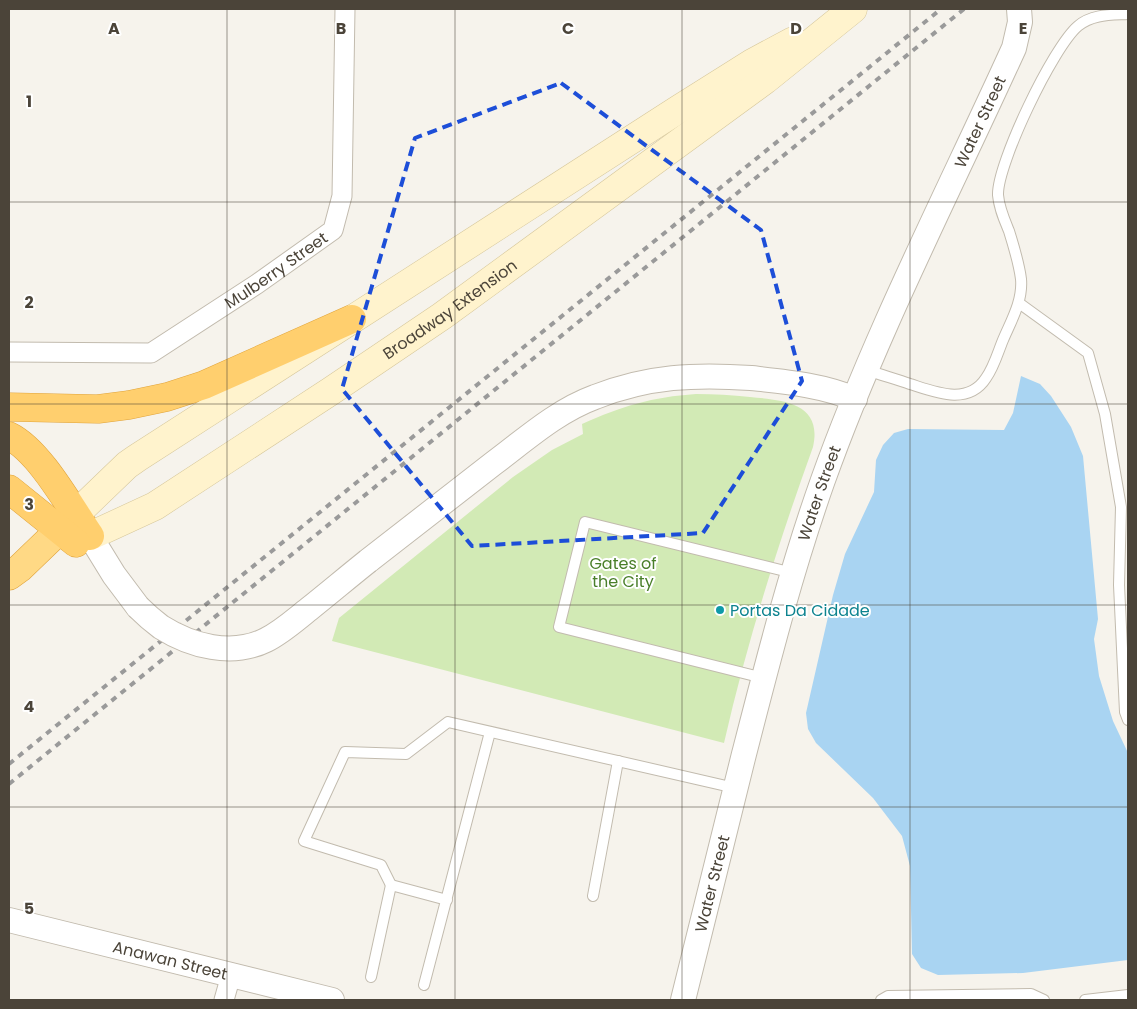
<svg xmlns="http://www.w3.org/2000/svg" width="1137" height="1009" font-family="Poppins,sans-serif">
	<rect width="100%" height="100%" fill="#f6f3ec"/>
	<!-- green -->
	<path fill="#d2eab5" d="M 696,394 C 714,394 732,395 750,397 C 782,400 823,402 813,447 C 778,544 747,642 724,743 L 332,641 L 339,618 L 513,477 L 552,450 L 583,434 L 582,424 C 622,406 652,397 696,394 Z"/>
	<!-- water -->
	<polygon fill="#a9d4f2" points="1021,376 1040,384 1051,396 1071,427 1083,456 1098,619 1094,639 1099,676 1113,721 1128,753 1128,960 1023,973 938,975 921,968 912,954 910,866 902,836 873,798 816,743 808,729 806,713 833,595 845,554 874,492 876,460 883,445 894,433 908,429 1004,430 1013,413"/>
	<g fill="none" stroke-linecap="round" stroke-linejoin="round">
		<!-- service casing -->
		<g stroke="#c2bbae" stroke-width="12">
			<g id="service">
				<polyline points="1019,303 1088,353 1105,414 1121,507 1119,585 1125,712 1128,720"/>
				<path d="M 867,370 C 881,375 896,379 910,384 C 935,392 968,406 986,378 C 994,367 998,352 1003,340 C 1011,321 1023,301 1021,279 C 1019,263 1014,247 1009,231 C 1004,219 999,208 998,195 C 997,164 1053,47 1078,26 C 1092,14 1111,15 1128,14"/>
				<polyline points="763,678 559,627 585,522 793,573"/>
				<polyline points="391,885 381,865 304,841 345,752 406,754 448,722 735,788"/>
				<polyline points="593,896 618,761"/>
				<polyline points="371,977 391,885 447,900"/>
				<polyline points="424,985 490,732"/>
				<polyline points="881,1000 888,996 1031,994 1044,1000"/>
				<polyline points="1085,1000 1128,995"/>
			</g>
		</g>
		<!-- minor casing -->
		<g stroke="#c2bbae" stroke-width="21">
			<g id="minor">
				<path id="s1" d="M 9,352 L 151,353 L 257,284 L 333,230 L 342,196 L 345,9"/>
				<polyline points="224,1000 231,975"/>
			</g>
		</g>
		<!-- tertiary casing -->
		<g stroke="#c2bbae" stroke-width="26">
			<g id="tertiary">
				<polyline points="90,536 114,575 138,607"/>
				<path d="M 368,561 C 410,528 452,496 494,463 C 526,439 557,411 595,397 C 648,376 696,374 751,378 C 787,382 822,385 855,399"/>
				<path id="s2" d="M 9,920 L 332,1000"/>
				<path id="s3" d="M 683,1000 C 703,918 724,836 744,754 C 768,661 791,570 823,480 C 876,332 949,191 1014,48 L 1020,22 L 1019,9"/>
			</g>
		</g>
		<!-- secondary casing -->
		<g stroke="#d6c79b" stroke-width="29">
			<g id="secondary">
				<polyline points="75,515 127,465 137,458 679,109 752,63 793,41"/>
				<path id="s4" d="M 90,536 L 155,506 L 331,391 L 442,316 L 765,80 L 853,9"/>
			</g>
		</g>
		<!-- trunk casing -->
		<g stroke="#e0a43c" stroke-width="29">
			<polyline id="trunk" points="9,576 20,568 75,515"/>
		</g>
		<!-- motorway casing -->
		<g stroke="#e0a43c" stroke-width="29">
			<g id="motorway">
				<polyline points="9,407 98,409 129,405 167,397 204,385 352,319"/>
				<path d="M 9,436 C 40,451 70,507 90,536"/>
				<polyline points="9,489 76,543"/>
			</g>
		</g>
		<!-- service -->
		<use href="#service" stroke="#fff" stroke-width="10"/>
		<!-- minor -->
		<use href="#minor" stroke="#fff" stroke-width="19"/>
		<!-- tertiary -->
		<use href="#tertiary" stroke="#fff" stroke-width="24"/>
		<!-- secondary -->
		<use href="#secondary" stroke="#fff3cd" stroke-width="28"/>
		<!-- trunk -->
		<use href="#trunk" stroke="#ffd985" stroke-width="28"/>
		<!-- motorway -->
		<use href="#motorway" stroke="#ffcf6e" stroke-width="28"/>
		<!-- rail -->
		<g stroke="#9a9a9a" stroke-width="4" stroke-dasharray="6 6" stroke-linecap="butt">
			<polyline points="9,764 941,9"/>
			<polyline points="9,784 964,9"/>
		</g>
		<!-- tertiary-bridge casing -->
		<g stroke="#c2bbae" stroke-width="26" stroke-linecap="butt">
			<path id="tertiary-bridge" d="M 138,607 C 145,614 153,621 161,627 C 191,646 232,657 266,640 C 282,632 295,620 309,609 C 329,593 348,577 368,561"/>
		</g>
		<!-- tertiary-bridge -->
		<use href="#tertiary-bridge" stroke="#fff" stroke-width="24"/>
	</g>
	<!-- marked area -->
	<path fill="none" stroke="#1d4ed8" stroke-width="4" stroke-dasharray="10 6" stroke-linejoin="round" d="M 561,83 L 761,230 L 802,381 L 703,533 L 472,546 L 342,389 L 415,138 Z"/>
	<!-- grid -->
	<path fill="none" stroke="#4b4439" stroke-width="1" stroke-opacity="0.55" d="M 227,9 L 227,1000M 455,9 L 455,1000M 682,9 L 682,1000M 910,9 L 910,1000M 9,202 L 1128,202M 9,404 L 1128,404M 9,605 L 1128,605M 9,807 L 1128,807"/>
	<!-- markers -->
	<circle fill="#0f9aa8" stroke="#fff" stroke-width="2" cx="720" cy="610" r="5"/>
	<g text-anchor="middle" stroke-width="4" stroke-linejoin="round" paint-order="stroke">
		<!-- street labels -->
		<g font-size="16" fill="#4b4439" stroke="#fff">
			<text dy="6" stroke="none"><textPath href="#s3" startOffset="930">Water Street</textPath></text>
			<text dy="6" stroke="none"><textPath href="#s1" startOffset="292">Mulberry Street</textPath></text>
			<text dy="6" stroke="none"><textPath href="#s4" startOffset="426">Broadway Extension</textPath></text>
			<text dy="6" stroke="none"><textPath href="#s3" startOffset="525">Water Street</textPath></text>
			<text dy="6" stroke="none"><textPath href="#s3" startOffset="120">Water Street</textPath></text>
			<text dy="6" stroke="none"><textPath href="#s2" startOffset="166">Anawan Street</textPath></text>
		</g>
		<!-- park labels -->
		<g font-size="16" fill="#4a7f2a" stroke="#fff">
			<text x="623" y="569">Gates of<tspan x="623" dy="18">the City</tspan></text>
		</g>
		<!-- culture labels -->
		<g font-size="16" fill="#0d838f" stroke="#fff" text-anchor="start">
			<text x="730" y="616">Portas Da Cidade</text>
		</g>
	</g>
	<g font-size="16" text-anchor="middle" font-weight="bold" fill="#4b4439" stroke="#fff" stroke-width="4" stroke-linejoin="round" paint-order="stroke">
		<text x="114" y="34">A</text>
		<text x="341" y="34">B</text>
		<text x="568" y="34">C</text>
		<text x="796" y="34">D</text>
		<text x="1023" y="34">E</text>
		<text x="29" y="107">1</text>
		<text x="29" y="308">2</text>
		<text x="29" y="510">3</text>
		<text x="29" y="712">4</text>
		<text x="29" y="914">5</text>
	</g>
	<!-- border -->
	<rect width="1137" height="1009" fill="none" stroke="#4b4439" stroke-width="20"/>
</svg>
